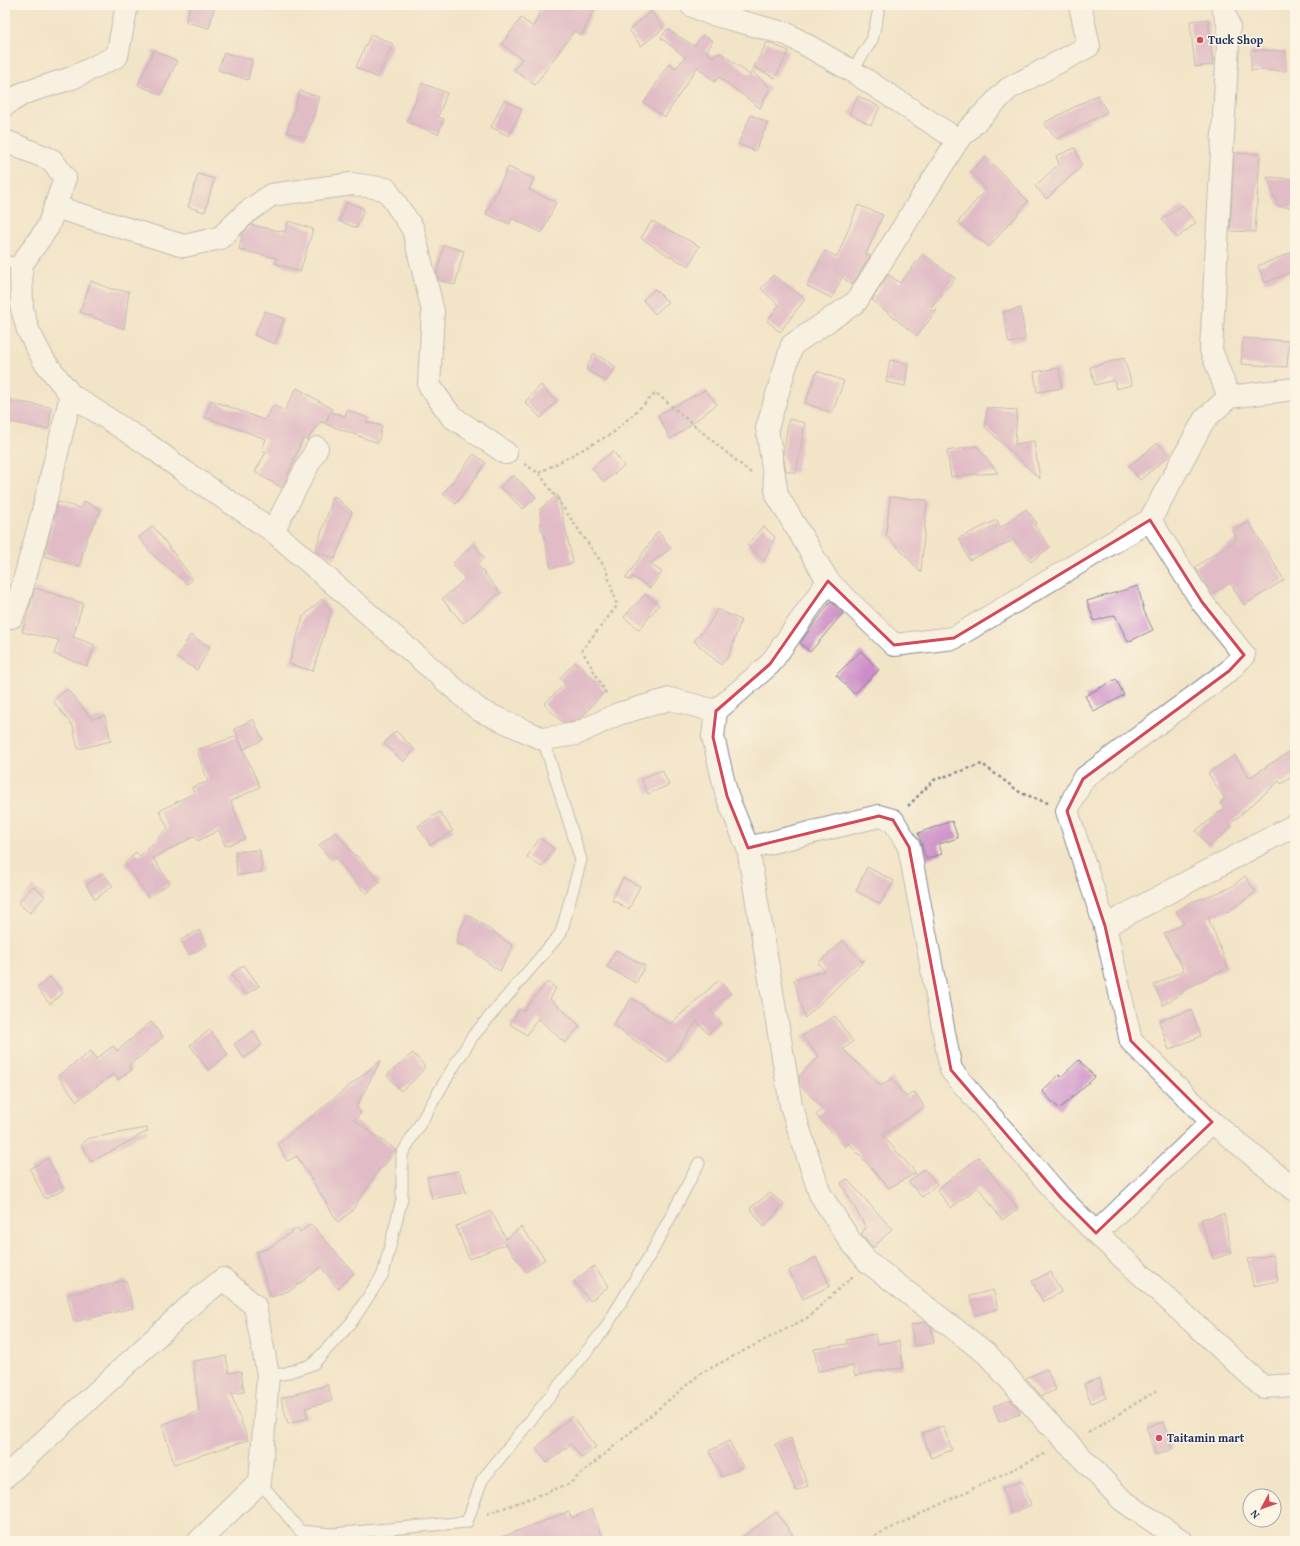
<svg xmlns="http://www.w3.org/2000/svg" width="1300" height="1546" font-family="'Gentium Book Plus',serif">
	<rect width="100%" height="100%" fill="#fcf5e5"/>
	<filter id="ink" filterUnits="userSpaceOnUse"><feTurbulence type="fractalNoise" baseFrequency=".025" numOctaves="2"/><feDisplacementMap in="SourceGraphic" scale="8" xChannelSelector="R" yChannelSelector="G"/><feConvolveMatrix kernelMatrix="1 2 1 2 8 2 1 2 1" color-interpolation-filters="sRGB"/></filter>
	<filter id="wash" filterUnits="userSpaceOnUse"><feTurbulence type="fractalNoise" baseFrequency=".012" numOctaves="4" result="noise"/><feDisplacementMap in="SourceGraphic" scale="16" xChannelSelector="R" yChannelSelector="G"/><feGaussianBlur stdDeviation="0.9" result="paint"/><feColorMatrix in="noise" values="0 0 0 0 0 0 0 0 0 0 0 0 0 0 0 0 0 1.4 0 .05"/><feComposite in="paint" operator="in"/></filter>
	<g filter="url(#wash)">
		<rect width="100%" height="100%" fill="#f2e4c7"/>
		<g id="blocks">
			<!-- building -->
			<g fill="#cc8dc8">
				<polygon points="190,5 215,5 209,28 186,22"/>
				<polygon points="543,5 596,5 582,35 574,31 535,85 514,70 522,59 502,44 521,18 533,27"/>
				<polygon points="651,12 664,28 641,46 629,30"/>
				<polygon points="1208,19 1213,65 1195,67 1190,21"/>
				<polygon points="667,29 694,46 703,35 713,41 706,52 712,56 721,53 750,75 752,71 770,88 760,108 719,77 715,82 697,67 665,117 644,103 669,63 676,68 685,57 661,38"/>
				<polygon points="371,34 393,44 377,78 356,67"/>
				<polygon points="767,42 789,51 775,78 754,67"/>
				<polygon points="154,50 177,61 161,95 138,85"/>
				<polygon points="1251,50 1286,51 1286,71 1251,70"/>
				<polygon points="224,53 252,60 248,80 218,70"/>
				<polygon points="422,83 447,93 438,117 444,119 438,134 407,122"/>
				<polygon points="300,91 319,97 306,138 287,132"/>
				<polygon points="1097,95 1107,112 1057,139 1044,123"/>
				<polygon points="858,96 880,107 871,125 849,114"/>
				<polygon points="504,100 522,109 509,136 491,127"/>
				<polygon points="751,115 768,123 755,151 738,144"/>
				<polygon points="1075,148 1082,166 1046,199 1035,186 1059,164 1056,156"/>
				<polygon points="1234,153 1260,154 1255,232 1230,231"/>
				<polygon points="986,157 1028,201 1011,223 1010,222 989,247 958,222 986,189 970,171"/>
				<polygon points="508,167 534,179 529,190 556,202 542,233 512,218 510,224 486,214"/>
				<polygon points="198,174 214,179 205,212 188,207"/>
				<polygon points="1267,177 1295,179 1293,208 1278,206"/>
				<polygon points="347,202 364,209 357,228 339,221"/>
				<polygon points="858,205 883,215 866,254 870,256 852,285 842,277 832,298 807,286 825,251 837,257"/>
				<polygon points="1182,205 1196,223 1177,238 1162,220"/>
				<polygon points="288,221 313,229 300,272 275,263 277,258 239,250 242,234 251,225 285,232"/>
				<polygon points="652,221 699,246 689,266 669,256 641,238"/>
				<polygon points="444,245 464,251 455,285 438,280 437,273"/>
				<polygon points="1295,251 1295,270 1265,283 1258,266"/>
				<polygon points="923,254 955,278 929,311 937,310 917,336 872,300 888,274 900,283"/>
				<polygon points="773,275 805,299 780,332 767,321 779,305 761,289"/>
				<polygon points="91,281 111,289 129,291 124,329 80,312"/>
				<polygon points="655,289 668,302 655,314 643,300"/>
				<polygon points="1021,308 1025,340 1009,343 1003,312"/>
				<polygon points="265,311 284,319 275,344 254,335"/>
				<polygon points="1243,338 1289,341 1287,367 1241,364"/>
				<polygon points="594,353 616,367 606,381 586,369"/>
				<polygon points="1124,358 1132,385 1116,389 1114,380 1095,385 1090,367"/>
				<polygon points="890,360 908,364 905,386 886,382"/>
				<polygon points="1059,368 1062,388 1037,392 1034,372"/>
				<polygon points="817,371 844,381 832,413 805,403"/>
				<polygon points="541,385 557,401 541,418 525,402"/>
				<polygon points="297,388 332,409 330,412 345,416 347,410 368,418 366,422 382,426 378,443 326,424 329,414 324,423 320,422 307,440 303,438 282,488 255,472 266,452 262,450 266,439 205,417 211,400 264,420 274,405 284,411"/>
				<polygon points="705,390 717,404 680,433 670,439 658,415"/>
				<polygon points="5,400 51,407 49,428 45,429 5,421"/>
				<polygon points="987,408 1017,410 1015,444 1034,441 1040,479 985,427"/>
				<polygon points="789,419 805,423 796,473 786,471 783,454"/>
				<polygon points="1158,443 1169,456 1140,480 1129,466"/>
				<polygon points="977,446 998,473 964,475 951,477 947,451"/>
				<polygon points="613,451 624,466 604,482 592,468"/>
				<polygon points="474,454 486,463 456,504 443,494"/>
				<polygon points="513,475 536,497 523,509 500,487"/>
				<polygon points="558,495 573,563 551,568 543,530 541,530 540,509"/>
				<polygon points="334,496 352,512 335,559 315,551"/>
				<polygon points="890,497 927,500 921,572 886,535"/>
				<polygon points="84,501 101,510 87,538 79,566 44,556 58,502 80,508"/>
				<polygon points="1026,509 1037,523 1034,525 1050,547 1031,562 1014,540 969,560 959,538 997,520 1000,528"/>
				<polygon points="1249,522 1284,580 1244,605 1230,583 1212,594 1195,567 1237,539 1233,531"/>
				<polygon points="153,526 193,579 187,584 152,554 139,537"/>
				<polygon points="763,526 775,537 764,561 747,545"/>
				<polygon points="658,531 671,548 650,564 662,572 650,588 633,577 629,580 626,578"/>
				<polygon points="474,544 484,558 477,564 500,593 463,623 442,599 465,579 452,564"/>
				<polygon points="1138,586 1144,611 1153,630 1128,642 1115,615 1094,621 1087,601"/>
				<polygon points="35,588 83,603 73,637 95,645 87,666 54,654 59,640 22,632"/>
				<polygon points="645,594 659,605 639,630 624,617"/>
				<polygon points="322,599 331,611 313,671 289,664 303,617"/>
				<polygon points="831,601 843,613 810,652 800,643"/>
				<polygon points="717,609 741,620 729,656 721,665 694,641 709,624"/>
				<polygon points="190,635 210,647 197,670 177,658"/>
				<polygon points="861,651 879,670 854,694 836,675"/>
				<polygon points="575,662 605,691 581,718 572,722 563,723 544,704 565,684 560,678"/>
				<polygon points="1116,679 1124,695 1094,712 1085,696"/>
				<polygon points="67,689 92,719 105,716 111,741 78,749 73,726 53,701"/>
				<polygon points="253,719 263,740 244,749 234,729"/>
				<polygon points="396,731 415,750 403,762 384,743"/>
				<polygon points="237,736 260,787 231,801 245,839 225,846 219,830 198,841 195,836 153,858 170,883 148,897 125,863 136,852 140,856 168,828 159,811 194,793 192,787 208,782 197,750"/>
				<polygon points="1295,748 1295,775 1281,784 1279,781 1230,824 1232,827 1209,847 1196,831 1224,808 1220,803 1225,799 1208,773 1235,755 1249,778"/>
				<polygon points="662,770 669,785 648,794 641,779"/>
				<polygon points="440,812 453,831 430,845 418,826"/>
				<polygon points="952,821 958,838 939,844 942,854 926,859 918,833"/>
				<polygon points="336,832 355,856 356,855 380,882 366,894 335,857 331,860 319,845"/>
				<polygon points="540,838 554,849 542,867 527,857"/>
				<polygon points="260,850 262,872 237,875 235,852"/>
				<polygon points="867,867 894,881 880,904 856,891"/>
				<polygon points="103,873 113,886 95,899 86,885"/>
				<polygon points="1245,876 1256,892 1229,911 1208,918 1228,967 1182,991 1183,993 1163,1005 1154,985 1184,970 1164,934 1184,923 1176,912 1189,903 1230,888"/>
				<polygon points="623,878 640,886 629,909 612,900"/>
				<polygon points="33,886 45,896 30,913 18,903"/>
				<polygon points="468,914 513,946 500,971 469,949 470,948 457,944 459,933"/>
				<polygon points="199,930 207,945 189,955 181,940"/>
				<polygon points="843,941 861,961 865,960 805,1018 794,980 825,971 818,963"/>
				<polygon points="616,950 645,966 636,983 607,967"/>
				<polygon points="244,965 259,986 245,995 231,974"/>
				<polygon points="50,977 63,993 50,1004 37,988"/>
				<polygon points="719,980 730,993 710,1010 721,1022 708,1034 697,1021 667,1063 613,1025 632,998 670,1024"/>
				<polygon points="547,982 556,988 550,999 580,1026 565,1043 538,1018 527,1035 510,1024 520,1009 523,1011"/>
				<polygon points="1191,1010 1201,1036 1169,1050 1159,1021"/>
				<polygon points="835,1016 853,1042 843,1049 881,1086 892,1078 906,1097 915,1092 924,1107 882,1135 916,1173 889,1188 849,1143 845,1147 816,1115 823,1109 800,1085 799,1076 819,1057 802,1036"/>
				<polygon points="151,1022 163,1037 129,1066 132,1070 118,1080 113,1074 77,1101 58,1076 91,1051 96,1059 113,1046 117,1051"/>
				<polygon points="210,1030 228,1055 208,1070 190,1045"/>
				<polygon points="253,1031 262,1045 244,1058 234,1044"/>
				<polygon points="413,1053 425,1067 414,1080 401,1091 387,1075"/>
				<polygon points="381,1060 356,1107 361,1113 354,1120 396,1150 382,1168 381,1167 351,1212 338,1222 297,1156 287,1161 278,1144"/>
				<polygon points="1079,1060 1095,1077 1059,1109 1042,1091 1059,1075 1061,1077"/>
				<polygon points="147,1128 148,1131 91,1162 81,1144 90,1138"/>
				<polygon points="979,1157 1018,1209 1002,1220 978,1187 951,1208 937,1190"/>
				<polygon points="48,1158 64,1190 45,1199 30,1169"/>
				<polygon points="924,1169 937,1184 922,1197 909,1182"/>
				<polygon points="459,1171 466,1192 432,1199 427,1177"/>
				<polygon points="847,1179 892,1229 873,1248 861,1234 866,1228 841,1183"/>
				<polygon points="770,1193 784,1204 764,1227 750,1208"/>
				<polygon points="491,1211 506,1239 521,1227 545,1259 526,1272 506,1244 469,1259 456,1226"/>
				<polygon points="1224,1214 1232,1253 1213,1259 1201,1219"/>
				<polygon points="311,1224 354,1273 338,1289 321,1267 291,1290 271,1297 256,1252 269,1248 297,1228 300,1232"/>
				<polygon points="1273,1255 1278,1281 1253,1286 1248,1259"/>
				<polygon points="816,1257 830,1286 803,1299 789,1271"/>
				<polygon points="594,1266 609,1286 590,1301 574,1281"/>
				<polygon points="1051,1272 1061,1292 1043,1302 1032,1281"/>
				<polygon points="126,1280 133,1308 74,1322 67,1295"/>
				<polygon points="993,1290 998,1309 975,1315 970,1296"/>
				<polygon points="926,1322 931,1326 934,1343 914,1346 911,1325"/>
				<polygon points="875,1334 877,1344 899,1341 903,1368 877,1371 855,1376 853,1366 818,1371 814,1349 847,1344 846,1340"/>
				<polygon points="226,1356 229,1373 241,1371 244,1392 231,1394 248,1440 174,1464 162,1425 199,1411 193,1361"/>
				<polygon points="1047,1369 1056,1390 1041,1396 1026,1378"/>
				<polygon points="1100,1378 1106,1398 1091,1403 1084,1384"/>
				<polygon points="328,1385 332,1401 305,1408 308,1418 288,1424 281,1398"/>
				<polygon points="1011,1400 1018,1408 1020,1414 999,1422 993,1406"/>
				<polygon points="572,1416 596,1447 582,1458 571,1444 547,1463 536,1448"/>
				<polygon points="1163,1422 1172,1449 1156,1455 1146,1427"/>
				<polygon points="943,1426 952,1450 931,1458 922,1433"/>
				<polygon points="791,1438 808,1486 796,1491 775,1444"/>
				<polygon points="729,1441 743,1467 722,1477 709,1451"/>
				<polygon points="1022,1481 1031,1505 1011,1513 1002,1488"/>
				<polygon points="592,1509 603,1541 497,1541 496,1539 568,1512 572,1518"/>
				<polygon points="776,1512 797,1541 738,1541"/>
			</g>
		</g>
	</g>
	<g filter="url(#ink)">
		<use href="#blocks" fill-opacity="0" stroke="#868a92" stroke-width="1"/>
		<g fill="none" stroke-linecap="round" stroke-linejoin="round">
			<!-- service casing -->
			<g stroke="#868a92" stroke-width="13">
				<g id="service">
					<polyline points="852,71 872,40 880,5"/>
					<polyline points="5,261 21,265"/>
					<polyline points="268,1375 283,1374 313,1364 351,1323 383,1274 402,1199 402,1154 454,1066 473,1036 561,933 581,860 543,739"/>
					<polyline points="260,1482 300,1531 332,1534 467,1522 482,1480 604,1330 653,1250 699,1163"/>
				</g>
			</g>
			<!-- minor casing -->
			<g stroke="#868a92" stroke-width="24">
				<g id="minor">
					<polyline points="691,5 708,13 787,34 852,71 958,140"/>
					<polyline points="1080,5 1089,46 1008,89 958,140 856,302 792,345 767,428 777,495 828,581 894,645 954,638 1150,520 1204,420 1229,397 1295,389"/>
					<polyline points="1222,5 1229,26 1211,350 1229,397"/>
					<polyline points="5,105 24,93 72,78 117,56 127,5"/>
					<polyline points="5,141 52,160 65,178 48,227 21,265 22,309 28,330 44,361 71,395 150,446 185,472 273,531 479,710 543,739 576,734 618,714 670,699 716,711"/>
					<polyline points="55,207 184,246 220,238 246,213 271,195 352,184 386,189 413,229 433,311 429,385 451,416 506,453"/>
					<polyline points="1150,520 1202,602 1244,655 1229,671 1083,779 1067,811 1105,926 1131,1041 1212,1122 1295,1190"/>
					<polyline points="273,531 317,448"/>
					<polyline points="828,581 770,664 716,711 713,737 727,796 748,848 791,1105 820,1194 851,1242 868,1262 987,1354 1042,1416 1122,1500 1182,1541"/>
					<polyline points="12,617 19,599 41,519 71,395"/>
					<polyline points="748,848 879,816 893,820 909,847 951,1070 1061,1198 1096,1233 1263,1387 1295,1385"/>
					<polyline points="1105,926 1295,825"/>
					<polyline points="1096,1233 1212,1122"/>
					<polyline points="5,1477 193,1303 223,1279 255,1306 268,1375 260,1482 199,1541"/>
				</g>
			</g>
			<!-- path -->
			<g stroke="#868a92" stroke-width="2.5" stroke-dasharray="3 3" stroke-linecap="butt">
				<polyline points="524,464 539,473 606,569 617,606 582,650 607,695"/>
				<polyline points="539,473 613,433 656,393 752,474"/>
				<polyline points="908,806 934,780 982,764 1021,793 1048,803"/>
				<polyline points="1088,1433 1159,1389"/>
				<polyline points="487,1514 569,1484 701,1373 807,1318 853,1276"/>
				<polyline points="864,1541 1047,1453"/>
			</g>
			<!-- service -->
			<use href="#service" stroke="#fff" stroke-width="11"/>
			<!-- minor -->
			<use href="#minor" stroke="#fff" stroke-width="22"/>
		</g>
	</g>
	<!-- marked area -->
	<path d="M0 0H1300V1546H0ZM 1150,520 L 1202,602 L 1244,655 L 1229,671 L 1083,779 L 1067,811 L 1105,926 L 1131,1041 L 1212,1122 L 1096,1233 L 1061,1198 L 951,1070 L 909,847 L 893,820 L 879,816 L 748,848 L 727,796 L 713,737 L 716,711 L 770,664 L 828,581 L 894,645 L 954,638 Z" fill="#f2e4c7" fill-opacity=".55" fill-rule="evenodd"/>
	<path fill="none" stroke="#d1495b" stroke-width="3" stroke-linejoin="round" d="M 1150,520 L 1202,602 L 1244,655 L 1229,671 L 1083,779 L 1067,811 L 1105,926 L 1131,1041 L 1212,1122 L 1096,1233 L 1061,1198 L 951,1070 L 909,847 L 893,820 L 879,816 L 748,848 L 727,796 L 713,737 L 716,711 L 770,664 L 828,581 L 894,645 L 954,638 Z"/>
	<!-- markers -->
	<g fill="#d1495b" stroke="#fcf5e5" stroke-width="1.5">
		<circle cx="1200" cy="40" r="4"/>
		<circle cx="1159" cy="1438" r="4"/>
	</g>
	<g text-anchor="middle" stroke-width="3" stroke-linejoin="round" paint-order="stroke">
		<!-- poi labels -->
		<g font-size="12" font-weight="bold" fill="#1b2f5e" stroke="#fcf5e5" text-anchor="start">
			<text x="1208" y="44">Tuck Shop</text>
			<text x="1167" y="1442">Taitamin mart</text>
		</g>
	</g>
	<!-- margin -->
	<rect width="1300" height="1546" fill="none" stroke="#fcf5e5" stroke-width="20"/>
	<!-- north arrow -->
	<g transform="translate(1262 1508) rotate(229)"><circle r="19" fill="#fcf5e5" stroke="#a2a6af"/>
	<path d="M0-3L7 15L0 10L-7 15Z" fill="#d1495b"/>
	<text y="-6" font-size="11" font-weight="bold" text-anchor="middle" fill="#1b2f5e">N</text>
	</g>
</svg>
